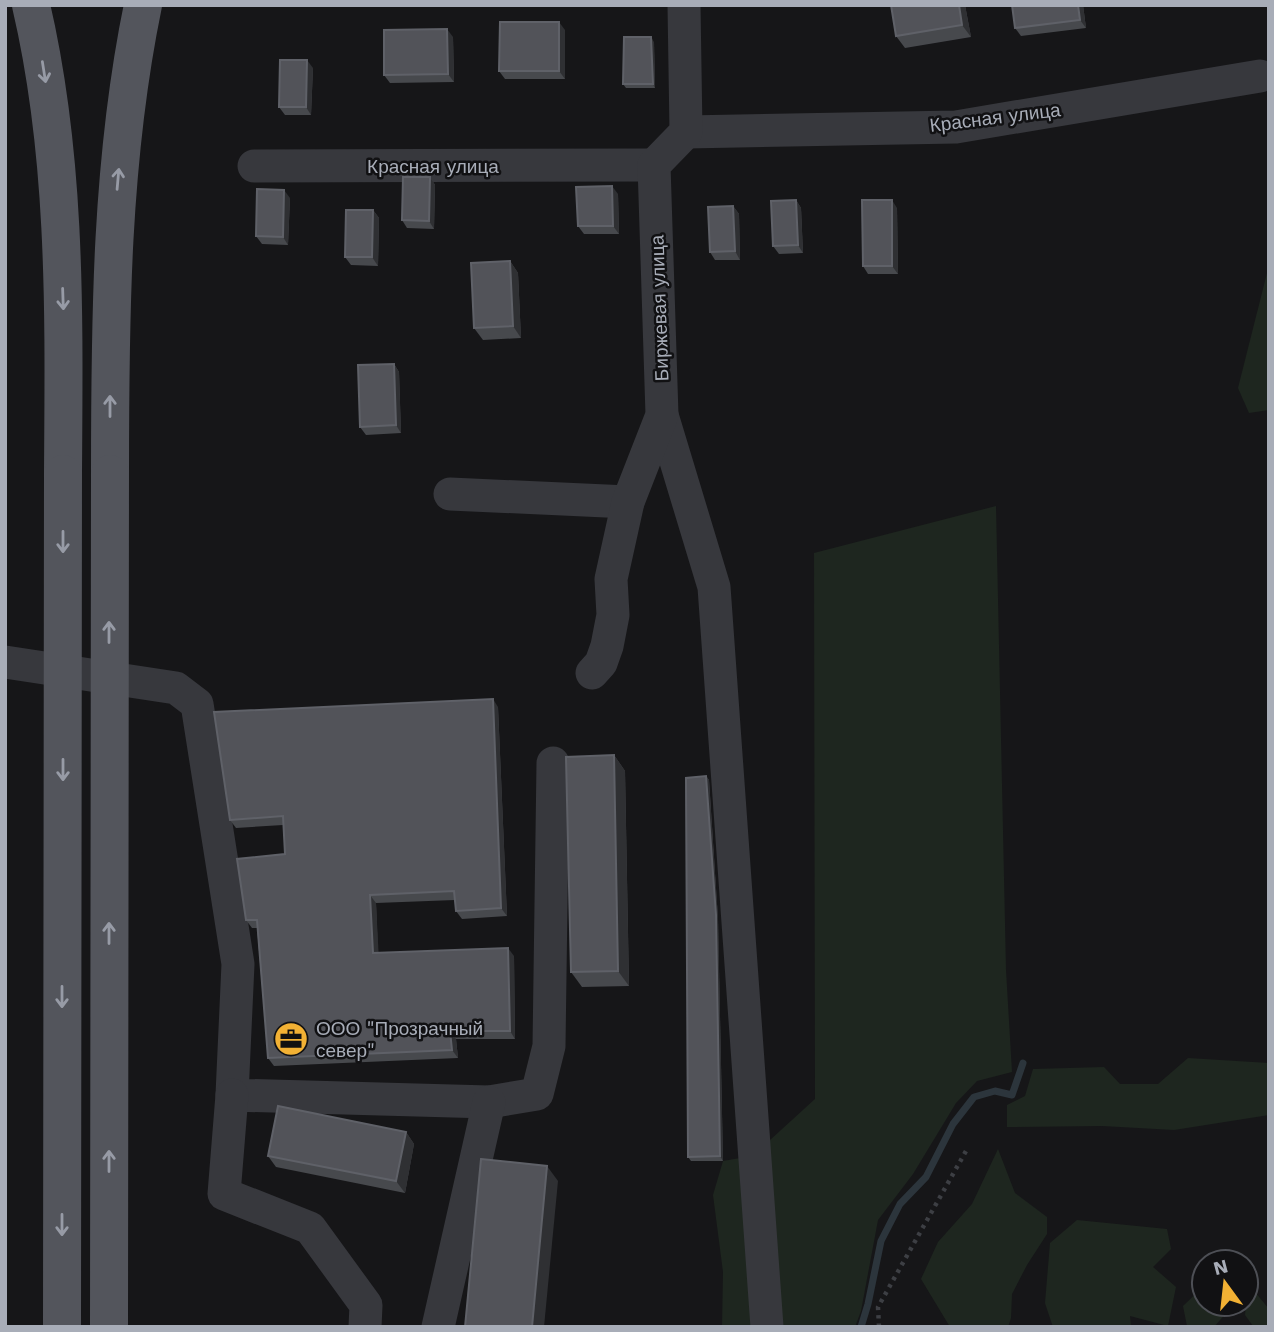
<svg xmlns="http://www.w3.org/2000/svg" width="1274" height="1332" font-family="'Work Sans',sans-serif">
	<rect width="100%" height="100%" fill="#161618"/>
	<!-- green -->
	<g fill="#1e261f">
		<polygon points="1269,265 1269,410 1249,413 1238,388"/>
		<polygon points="996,506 1006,970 1012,1072 977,1081 956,1103 913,1174 878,1220 861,1311 855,1327 780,1327 769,1141 815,1099 814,553"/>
		<polygon points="1188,1058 1269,1063 1269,1115 1174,1130 1102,1126 1007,1127 1007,1105 1025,1096 1033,1069 1104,1067 1120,1084 1158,1084"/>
		<polygon points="998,1149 1015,1193 1047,1217 1047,1234 1027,1265 1012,1294 1011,1318 1008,1327 950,1327 921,1279 938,1242 972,1204"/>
		<polygon points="740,1158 755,1327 722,1327 723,1272 713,1195 723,1161"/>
		<polygon points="1077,1220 1167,1229 1171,1249 1153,1267 1176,1287 1168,1326 1130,1316 1131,1327 1053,1327 1045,1303 1050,1243"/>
		<polygon points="1204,1286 1204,1304 1234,1304 1214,1327 1187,1326 1183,1306"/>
		<polygon points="1255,1292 1269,1309 1269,1327 1253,1326 1245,1315 1247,1296"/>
	</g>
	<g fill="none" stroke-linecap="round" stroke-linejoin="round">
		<!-- stream -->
		<polyline stroke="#2c353c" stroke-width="7" points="861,1327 868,1304 881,1241 900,1204 926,1177 953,1124 974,1097 995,1091 1012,1095 1023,1063"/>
		<!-- path -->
		<polyline stroke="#3d3f44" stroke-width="4.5" stroke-dasharray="3.5 5" stroke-linecap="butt" points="879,1327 878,1307 966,1151"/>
		<!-- minor -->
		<g stroke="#37383d" stroke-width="33">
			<polyline points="686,132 956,127 1260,76"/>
			<polyline points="254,166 654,165"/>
			<polyline points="662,415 714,587 767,1327"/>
			<polyline points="450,494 628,502"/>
			<polyline points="5,662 176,688 197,704 238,964 232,1095 489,1102 537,1094 549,1046 553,763"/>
			<polyline points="592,673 601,663 607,646 613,615 611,579 628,502 662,415 654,165 686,132 684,5"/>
			<polyline points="232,1095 224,1194 310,1228 366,1305 365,1327"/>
			<polyline points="438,1327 489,1102"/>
		</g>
		<!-- major -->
		<g stroke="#53555c" stroke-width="38">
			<path d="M 31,5 C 67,159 64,317 63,474"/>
			<path d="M 110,474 C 110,317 111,160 143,5"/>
		</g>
		<!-- major-bridge -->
		<g stroke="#53555c" stroke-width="38">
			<polyline points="62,1327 63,474"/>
			<polyline points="109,1327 110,474"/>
		</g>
	</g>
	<!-- wall -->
	<g fill="#47494d">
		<polygon points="965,5 971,37 905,48 896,36"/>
		<polygon points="1083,5 1086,28 1021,36 1015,28"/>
		<polygon points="565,30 565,79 505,79 499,71"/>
		<polygon points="453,37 454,82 390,83 384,75"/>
		<polygon points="654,42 655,88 626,88 623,84"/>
		<polygon points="313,68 311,115 285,115 279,107"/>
		<polygon points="430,177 435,185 434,229 407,228 402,220"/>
		<polygon points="618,194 619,234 584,234 578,226"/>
		<polygon points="290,198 288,245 262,244 256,236"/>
		<polygon points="796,200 801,208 803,253 779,254 773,246"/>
		<polygon points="733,206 739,214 740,260 715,260 710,252"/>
		<polygon points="897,208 898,274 868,274 863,266"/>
		<polygon points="373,210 379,218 378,266 351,265 345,257"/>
		<polygon points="510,261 518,273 521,338 483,340 474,328"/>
		<polygon points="394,364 399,372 401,433 366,435 360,427"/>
		<polygon points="498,707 507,916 462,919 456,911 455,900 376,903 378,953 514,956 515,1039 456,1039 458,1058 274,1066 268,1058 257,928 252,928 246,920 285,854 283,825 236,828 230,820"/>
		<polygon points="614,755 625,771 629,986 582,987 571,972"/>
		<polygon points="706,776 709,780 718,919 723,1161 691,1161 688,1157"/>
		<polygon points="406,1132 414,1144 405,1193 276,1167 268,1156"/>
	</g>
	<!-- shaded-wall -->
	<g fill="#2f3033">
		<polygon points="959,5 965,5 971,37 962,25"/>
		<polygon points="1078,5 1083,5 1086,28 1080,20"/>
		<polygon points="559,22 565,30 565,79 559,71"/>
		<polygon points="447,29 453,37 454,82 448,74"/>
		<polygon points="651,37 654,42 655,88 653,84"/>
		<polygon points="307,60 313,68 311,115 306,107"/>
		<polygon points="430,177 435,185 434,229 429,221"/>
		<polygon points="612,186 618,194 619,234 613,226"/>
		<polygon points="284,190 290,198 288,245 283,237"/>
		<polygon points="796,200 801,208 803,253 798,245"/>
		<polygon points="892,200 897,208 898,274 892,266"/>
		<polygon points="733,206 739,214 740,260 735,251"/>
		<polygon points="373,210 379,218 378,266 372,257"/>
		<polygon points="510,261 518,273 521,338 513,326"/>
		<polygon points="394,364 399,372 401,433 396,425"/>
		<polygon points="493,699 498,707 507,916 501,908"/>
		<polygon points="614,755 625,771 629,986 618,971"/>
		<polygon points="706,776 709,780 718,919 723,1161 720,1156"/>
		<polygon points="370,895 376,903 379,961 373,953"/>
		<polygon points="508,948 514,956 515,1039 510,1031"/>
		<polygon points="450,1031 456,1039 458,1058 452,1050"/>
		<polygon points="406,1132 414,1144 405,1193 396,1181"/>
		<polygon points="547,1166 558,1181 544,1327 532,1327"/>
	</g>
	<!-- building -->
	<g fill="#525359" stroke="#5f6168" stroke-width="2">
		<polygon points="891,5 959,5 962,25 896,36"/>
		<polygon points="1012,5 1078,5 1080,20 1015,28"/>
		<polygon points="500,22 559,22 559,71 499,71"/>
		<polygon points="447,29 448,74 384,75 384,30"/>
		<polygon points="624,37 651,37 653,84 623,84"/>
		<polygon points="280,60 307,60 306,107 279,107"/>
		<polygon points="403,177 430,177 429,221 402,220"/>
		<polygon points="612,186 613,226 578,226 576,187"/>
		<polygon points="257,189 284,190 283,237 256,236"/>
		<polygon points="796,200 798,245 773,246 771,201"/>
		<polygon points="862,200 892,200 892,266 863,266"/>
		<polygon points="733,206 735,251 710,252 708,207"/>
		<polygon points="346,210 373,210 372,257 345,257"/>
		<polygon points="510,261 513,326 474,328 471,263"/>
		<polygon points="394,364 396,425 360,427 358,365"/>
		<polygon points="493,699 501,908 456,911 454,891 370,895 373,953 508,948 510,1031 450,1031 452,1050 268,1058 257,920 246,920 237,859 285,854 283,816 230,820 214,712"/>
		<polygon points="614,755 618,971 571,972 566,757"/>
		<polygon points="706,776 716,915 720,1156 688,1157 686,778"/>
		<polygon points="278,1106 406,1132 396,1181 268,1156"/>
		<polygon points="481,1159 547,1166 532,1327 465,1327"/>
	</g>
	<!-- one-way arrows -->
	<defs><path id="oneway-shaft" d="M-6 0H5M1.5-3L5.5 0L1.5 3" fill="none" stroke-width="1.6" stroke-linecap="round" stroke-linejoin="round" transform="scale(1.75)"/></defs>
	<g stroke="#979ba6">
		<use href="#oneway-shaft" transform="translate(44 72) rotate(81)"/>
		<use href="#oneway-shaft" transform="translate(118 179) rotate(-85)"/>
		<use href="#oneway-shaft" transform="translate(63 299) rotate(88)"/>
		<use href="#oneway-shaft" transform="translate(110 406) rotate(-90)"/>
		<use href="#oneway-shaft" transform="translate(63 542) rotate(90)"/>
		<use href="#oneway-shaft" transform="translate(109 632) rotate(-90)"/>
		<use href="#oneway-shaft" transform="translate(63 770) rotate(90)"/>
		<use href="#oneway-shaft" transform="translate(109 933) rotate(-90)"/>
		<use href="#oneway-shaft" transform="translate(62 997) rotate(90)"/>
		<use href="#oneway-shaft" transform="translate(109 1161) rotate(-90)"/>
		<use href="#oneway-shaft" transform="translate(62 1225) rotate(90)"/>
	</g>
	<!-- icons -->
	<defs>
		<g id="office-disc" transform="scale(1.75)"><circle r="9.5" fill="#f2b134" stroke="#111113"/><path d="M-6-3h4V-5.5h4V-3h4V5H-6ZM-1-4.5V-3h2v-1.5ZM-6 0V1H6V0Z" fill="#111"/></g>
	</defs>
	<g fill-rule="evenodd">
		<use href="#office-disc" x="291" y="1039"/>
	</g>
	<g text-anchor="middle" stroke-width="5" stroke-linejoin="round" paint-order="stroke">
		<!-- street labels -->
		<g font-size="19" fill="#a8adb8" stroke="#111113">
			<text transform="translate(995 117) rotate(-7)" y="7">Красная улица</text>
			<text x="433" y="173">Красная улица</text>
			<text transform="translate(659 308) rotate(-92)" y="7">Биржевая улица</text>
		</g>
		<!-- poi labels -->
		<g font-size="19" fill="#a8adb8" stroke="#111113" text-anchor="start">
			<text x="316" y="1035">ООО "Прозрачный<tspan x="316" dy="22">север"</tspan></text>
		</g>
	</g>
	<!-- border -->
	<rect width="1274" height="1332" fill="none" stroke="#a8adb8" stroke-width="14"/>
	<!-- north arrow -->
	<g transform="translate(1225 1283) rotate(345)"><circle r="33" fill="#111113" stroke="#4d4f55" stroke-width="2"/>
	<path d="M0-5L12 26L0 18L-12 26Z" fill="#f2b134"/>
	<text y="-10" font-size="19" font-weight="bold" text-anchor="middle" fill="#a8adb8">N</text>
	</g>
</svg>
